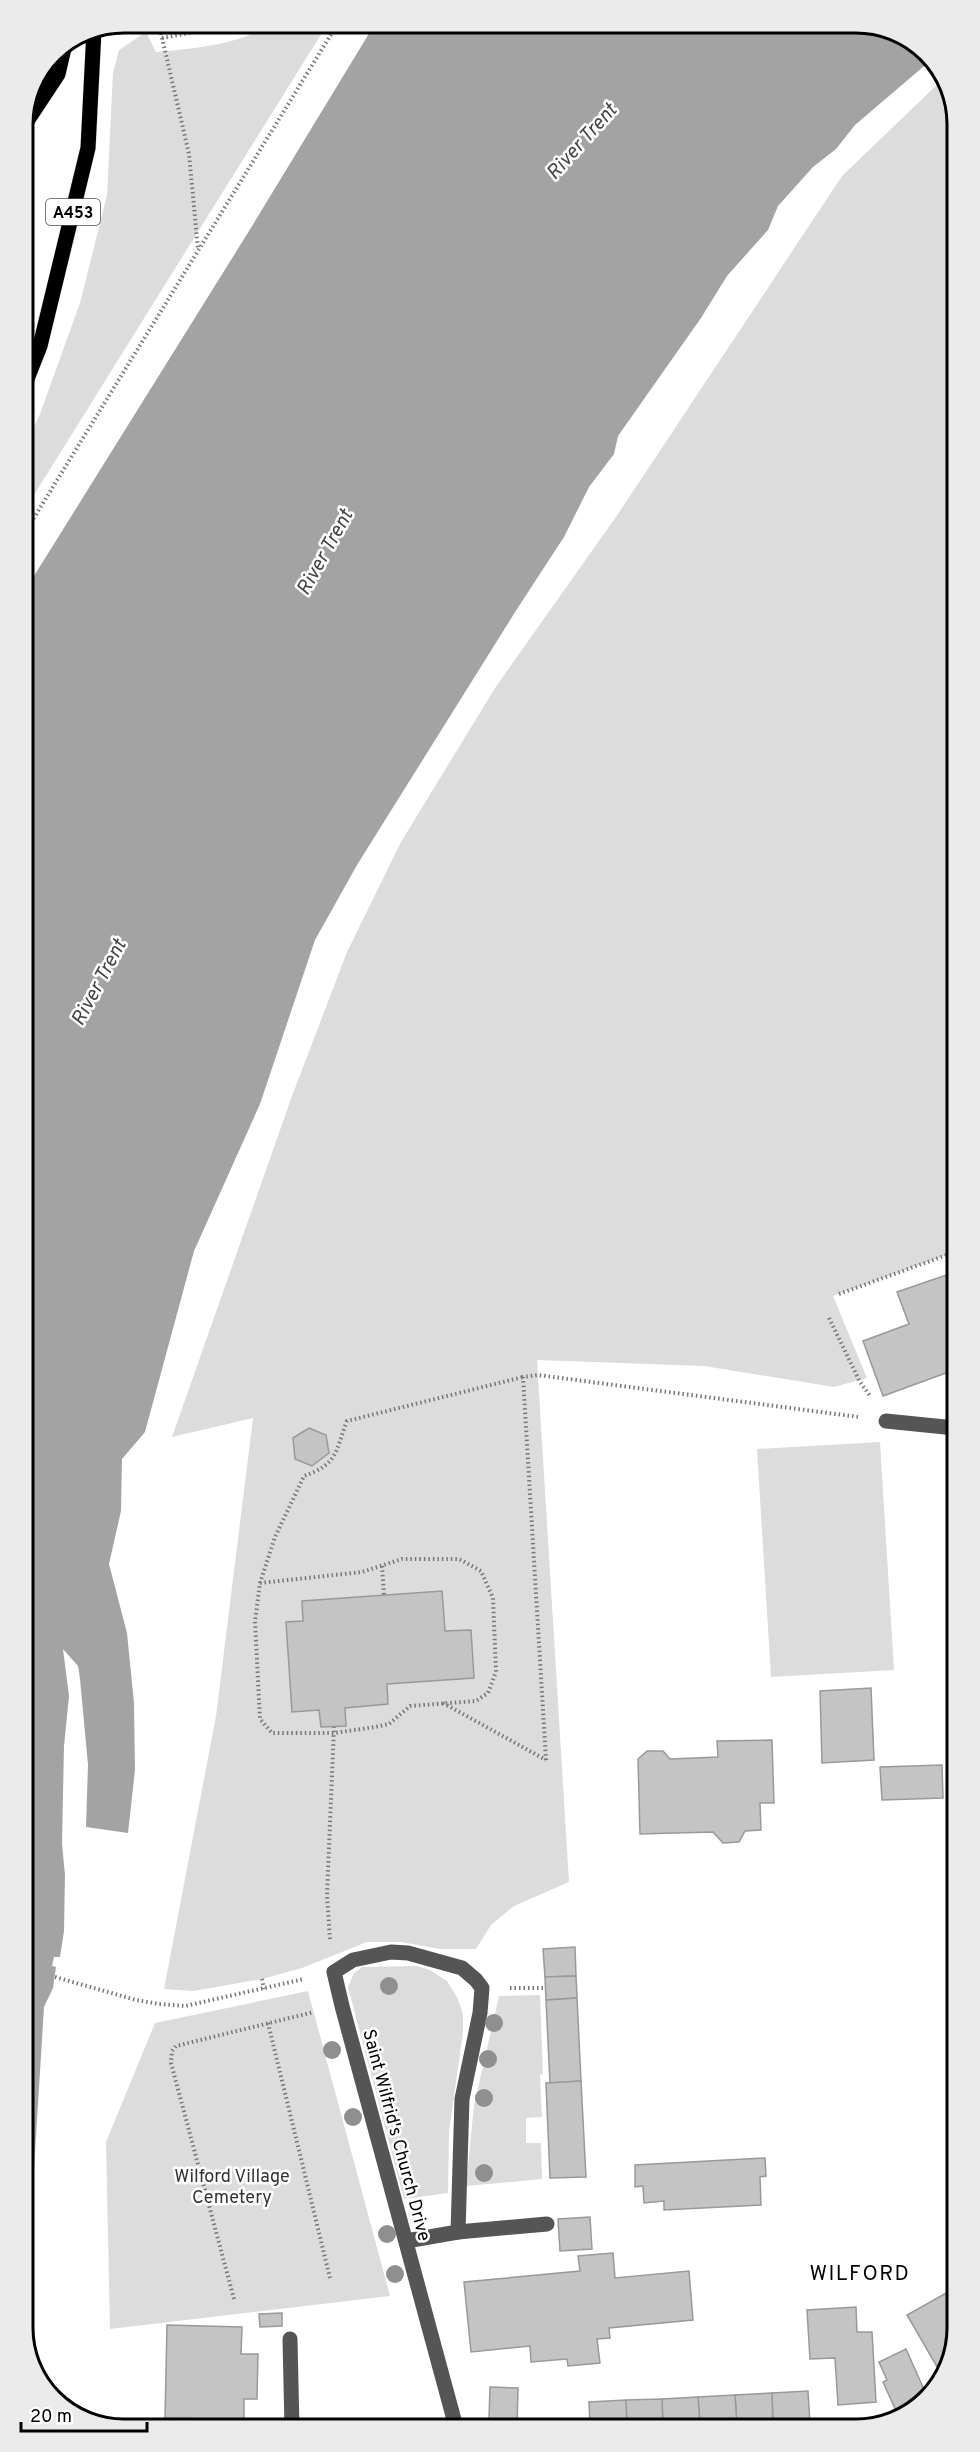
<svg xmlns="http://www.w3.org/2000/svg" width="980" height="2452" font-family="Overpass,sans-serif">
	<rect width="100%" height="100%" fill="#fff"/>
	<!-- green -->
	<g fill="#dcdcdc">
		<path d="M 263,28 L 325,28 L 24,511 L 23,451 L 40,414 L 80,303 L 107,195 L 113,73 L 119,50 L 146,32 L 156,52 C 187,49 236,45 263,28 Z"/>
		<polygon points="943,79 952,92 955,1252 833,1296 867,1378 834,1387 704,1366 537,1360 569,1882 514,1906 491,1925 476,1949 440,1949 401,1942 367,1942 302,1968 262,1979 193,1991 164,1989 216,1716 253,1418 172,1437 292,1096 347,952 401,842 495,688 618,514 842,176"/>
		<polygon points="880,1442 894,1670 771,1677 757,1449"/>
		<polygon points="417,1966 430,1970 447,1981 457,1997 463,2014 463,2032 449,2132 448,2193 404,2199 348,1987 354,1973 362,1967"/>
		<polygon points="308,1991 390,2296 110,2329 106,2142 155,2023"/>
		<polygon points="540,1995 543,2074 540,2075 542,2117 526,2118 526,2143 541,2143 542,2179 466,2186 474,2105 499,1996"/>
	</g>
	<!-- water -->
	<polygon fill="#a3a3a3" points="863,23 918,44 930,61 855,125 836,149 813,167 778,206 768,230 727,276 701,318 618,436 614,454 589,487 564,537 517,609 357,865 315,940 260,1104 194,1251 145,1432 122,1459 121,1511 109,1564 127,1633 134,1703 135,1770 128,1833 86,1827 88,1765 80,1679 78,1666 63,1649 69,1696 64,1746 62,1844 65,1875 64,1931 60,1957 54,1957 52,1966 56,1967 53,1988 44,2007 28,2265 24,592 249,231 373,27"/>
	<!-- building -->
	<g fill="#c4c4c4" stroke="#999" stroke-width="1.5">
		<polygon points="955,1272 955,1385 952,1387 946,1373 883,1396 863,1341 909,1324 897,1292"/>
		<polygon points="309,1428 326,1435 329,1453 312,1466 295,1459 293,1438"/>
		<polygon points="442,1591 445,1631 471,1630 474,1678 387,1684 388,1704 345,1708 346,1726 321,1727 319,1710 292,1712 286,1622 303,1621 302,1601"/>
		<polygon points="871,1688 874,1760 822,1763 820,1691"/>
		<polygon points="772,1740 774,1803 760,1803 761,1830 745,1831 739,1842 723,1843 713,1832 640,1834 638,1759 647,1751 663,1751 670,1759 718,1757 717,1741"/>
		<polygon points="942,1765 943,1798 882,1800 880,1767"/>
		<polygon points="575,1947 576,1976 545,1977 543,1949"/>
		<polygon points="576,1976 577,1998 546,2000 545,1977"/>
		<polygon points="577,1998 581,2081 550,2083 546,2000"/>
		<polygon points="581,2081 586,2177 550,2178 546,2083"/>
		<polygon points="765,2158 766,2176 760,2177 761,2205 664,2210 664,2201 644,2203 643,2186 635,2187 635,2165"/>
		<polygon points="590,2217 592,2249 560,2251 558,2219"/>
		<polygon points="613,2253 615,2278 689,2271 693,2320 609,2328 610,2338 597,2339 600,2363 568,2366 567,2359 531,2362 530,2346 471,2352 464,2282 580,2271 578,2256"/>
		<polygon points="957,2287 957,2328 943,2370 940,2372 907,2315"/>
		<polygon points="856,2307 857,2332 872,2332 876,2402 838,2405 835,2358 810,2359 807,2310"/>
		<polygon points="282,2313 282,2326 260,2327 259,2314"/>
		<polygon points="167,2325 242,2327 241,2354 258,2354 257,2399 244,2399 244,2420 165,2418"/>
		<polygon points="906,2349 927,2396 905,2412 904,2410 897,2413 883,2382 887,2380 879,2362"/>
		<polygon points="490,2387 518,2388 517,2427 481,2427 481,2420 489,2420"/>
		<polygon points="808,2391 810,2425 773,2425 772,2393"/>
		<polygon points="772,2393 773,2425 737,2425 735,2395"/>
		<polygon points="735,2395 737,2425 700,2425 698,2397"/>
		<polygon points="698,2397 700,2425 663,2426 662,2399"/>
		<polygon points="662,2399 663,2426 627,2426 626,2400"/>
		<polygon points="626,2400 627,2426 590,2426 589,2402"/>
	</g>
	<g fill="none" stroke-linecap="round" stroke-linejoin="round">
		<!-- major casing -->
		<g stroke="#dbdbdb" stroke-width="16">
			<g id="major">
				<polyline points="23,127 58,74 65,44"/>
				<polyline points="23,389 40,346 88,148 94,30"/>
			</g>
		</g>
		<!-- path -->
		<g stroke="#777" stroke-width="4" stroke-dasharray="1.5 3" stroke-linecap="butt">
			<polyline points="160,29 189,154 198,249"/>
			<polyline points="162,38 212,29"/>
			<polyline points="24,534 335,28"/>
			<polyline points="839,1294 955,1252"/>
			<polyline points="829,1318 860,1382 871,1397"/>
			<polyline points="382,1566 384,1595"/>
			<path d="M 260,1583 L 362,1572 L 402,1559 L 459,1559 L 481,1571 L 493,1598 L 496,1672 L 488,1693 L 476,1701 L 410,1706 L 389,1724 L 375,1727 L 334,1733 L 272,1733 L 260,1719 L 255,1621 L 260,1583 L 275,1537 L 304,1476 C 338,1464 335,1452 347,1421 L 523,1377"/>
			<polyline points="443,1703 546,1760"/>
			<polyline points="546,1760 523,1377 538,1375 859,1417"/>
			<polyline points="330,1939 327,1896 334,1727"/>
			<polyline points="55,1977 136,2000 159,2004 185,2006 304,1979"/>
			<polyline points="262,1979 264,1989"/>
			<polyline points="510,1988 546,1988"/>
			<polyline points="268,2023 330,2278"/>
			<polyline points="234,2299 171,2063 172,2051 176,2046 314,2012"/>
		</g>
		<!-- minor -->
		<g stroke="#555" stroke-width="15">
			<polyline points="886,1421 955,1428"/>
			<polyline points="458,2232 547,2224"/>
			<polyline points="406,2241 458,2232 462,2099 480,2013 482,1988 476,1980 462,1968 408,1953 391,1952 353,1960 334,1972 342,2006 456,2427"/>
			<polyline points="290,2339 292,2428"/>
		</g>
		<!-- major -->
		<use href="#major" stroke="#000" stroke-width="15"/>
	</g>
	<!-- trees -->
	<g fill="#8f8f8f">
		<circle cx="389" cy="1986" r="9"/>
		<circle cx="494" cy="2023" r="9"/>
		<circle cx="332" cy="2050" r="9"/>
		<circle cx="488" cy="2059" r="9"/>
		<circle cx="484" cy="2098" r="9"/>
		<circle cx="353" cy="2117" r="9"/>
		<circle cx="484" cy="2173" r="9"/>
		<circle cx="387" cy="2234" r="9"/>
		<circle cx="395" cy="2274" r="9"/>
	</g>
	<g text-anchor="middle" stroke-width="5" stroke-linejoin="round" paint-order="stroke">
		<!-- shield labels -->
		<rect fill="#fff" stroke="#4c4c4c" stroke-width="1.5" x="46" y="199" width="54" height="26" rx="4.5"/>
		<g font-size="16" font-weight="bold" fill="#000">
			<text x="73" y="218">A453</text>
		</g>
		<!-- street labels -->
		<g font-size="18" fill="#000" stroke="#fff">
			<text transform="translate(397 2135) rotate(75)" y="6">Saint Wilfrid's Church Drive</text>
		</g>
		<!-- park labels -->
		<g font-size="18" fill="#333" stroke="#fff">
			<text x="232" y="2182">Wilford Village<tspan x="232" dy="21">Cemetery</tspan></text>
		</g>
		<!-- water labels -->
		<g font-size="20" font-style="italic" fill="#444" stroke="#fff">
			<text transform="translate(581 141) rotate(-48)" y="7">River Trent</text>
			<text transform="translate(324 552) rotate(-61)" y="7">River Trent</text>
			<text transform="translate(98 982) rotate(-62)" y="7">River Trent</text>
		</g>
		<!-- quarter labels -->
		<g font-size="21" letter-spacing="1.5" fill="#000" stroke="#fff">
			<text x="860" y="2280">WILFORD</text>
		</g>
	</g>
	<!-- crop -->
	<path d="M0 0H980V2452H0ZM124 33H856A91 91 0 0 1 947 124V2328A91 91 0 0 1 856 2419H124A91 91 0 0 1 33 2328V124A91 91 0 0 1 124 33Z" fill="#ebebeb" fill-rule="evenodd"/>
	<path fill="none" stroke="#000" stroke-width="3" d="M124 33H856A91 91 0 0 1 947 124V2328A91 91 0 0 1 856 2419H124A91 91 0 0 1 33 2328V124A91 91 0 0 1 124 33Z"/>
	<!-- scale -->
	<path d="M21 2422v9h126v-9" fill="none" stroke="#000000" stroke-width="3"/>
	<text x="30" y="2422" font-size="18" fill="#000000" stroke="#ffffff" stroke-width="4.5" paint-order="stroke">20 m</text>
</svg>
